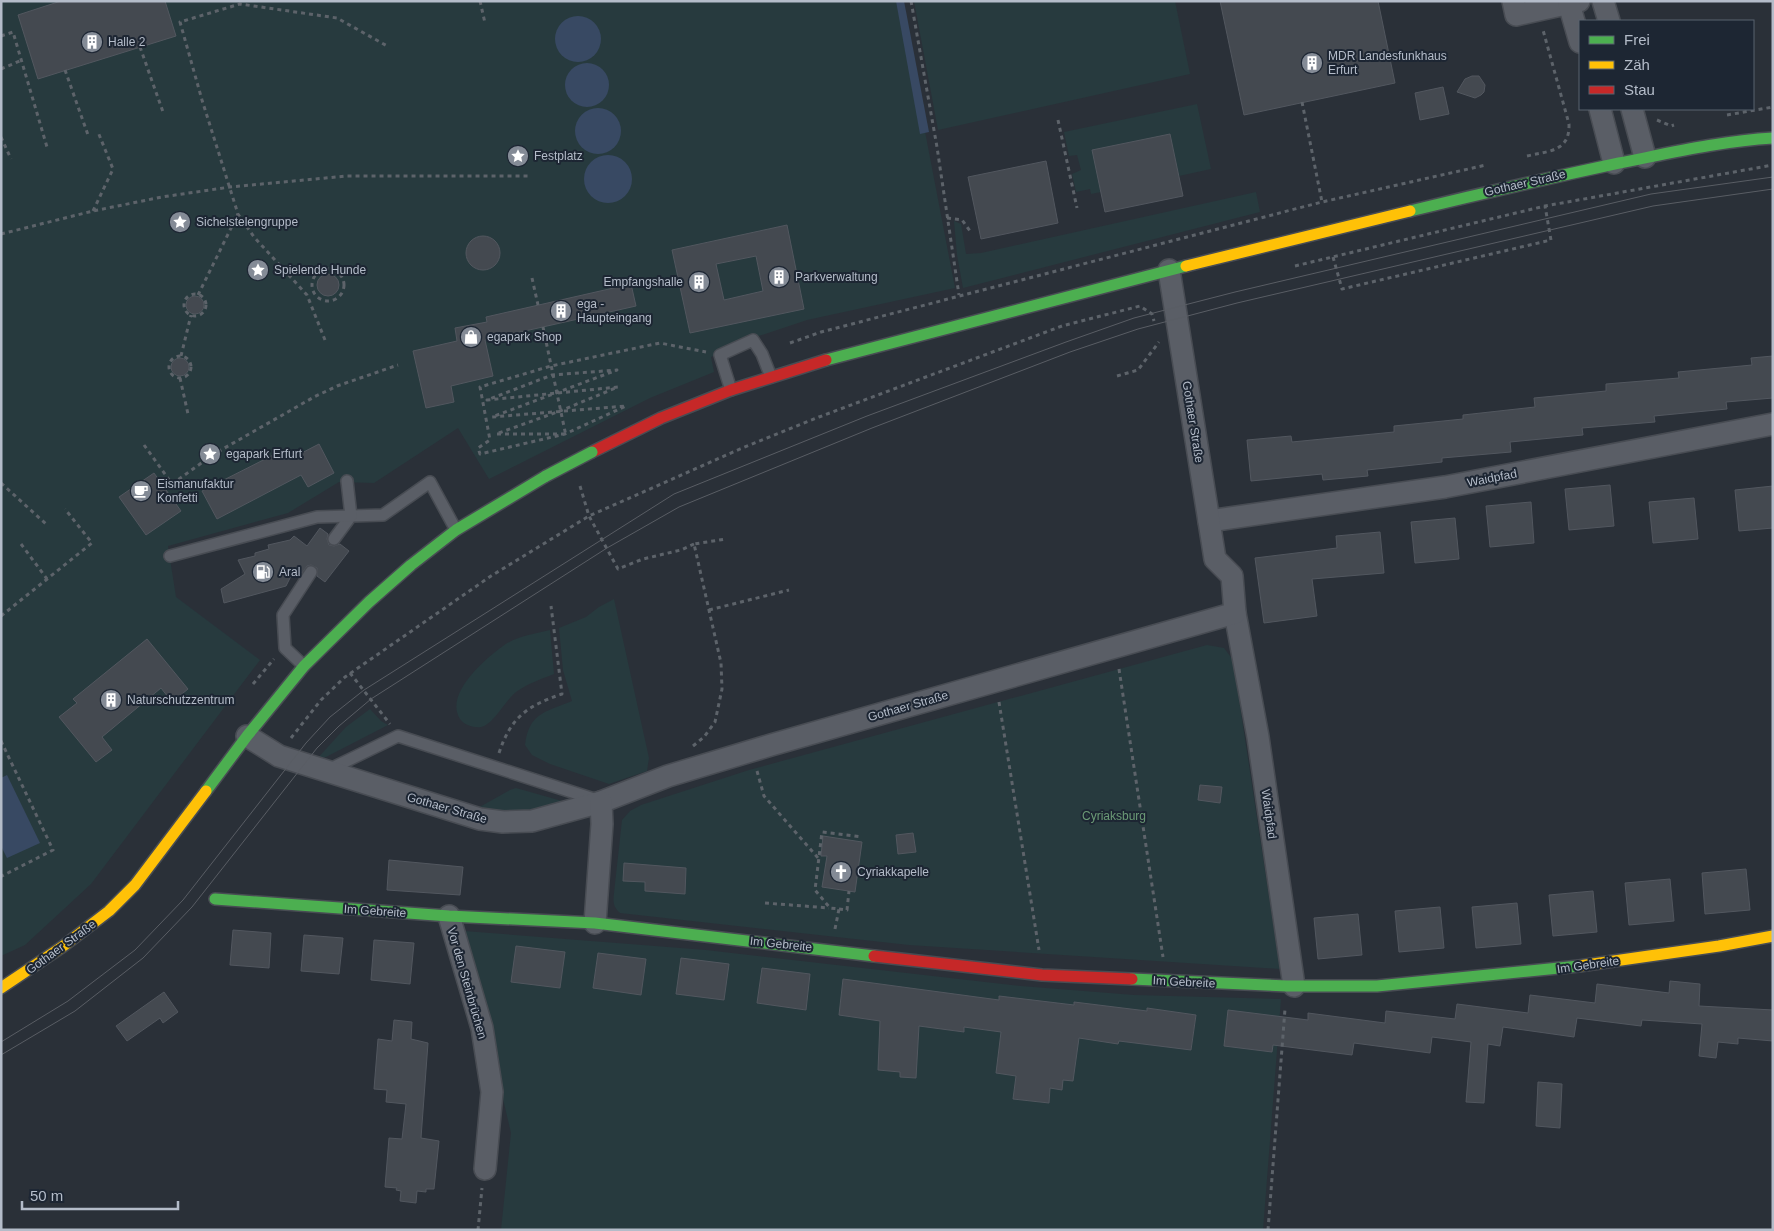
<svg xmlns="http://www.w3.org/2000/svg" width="1774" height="1231" font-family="Helvetica,sans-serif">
	<rect width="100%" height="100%" fill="#2a3038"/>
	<!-- green -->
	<g fill="#273a3e">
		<polygon points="1,1 900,1 955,288 807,320 753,338 711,357 714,372 650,398 489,479 458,428 374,483 339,482 288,513 168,546 176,597 260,660 91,884 25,945 1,956"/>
		<polygon points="914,1 1175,1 1190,74 938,130"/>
		<polygon points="1197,104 1211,169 1179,176 1170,135 1101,192 1091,194 1090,189 1076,192 1072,174 1081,170 1077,155 1069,156 1064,132"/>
		<polygon points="1256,192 1260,212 963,288 957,255 954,221 961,224 966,254 981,253"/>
		<path d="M 614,599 L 649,758 L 647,771 L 609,784 L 550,764 L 532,755 L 525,745 C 529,713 545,712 572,701 L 563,670 L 559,628 L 586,617 L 599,607 Z"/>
		<path d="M 550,630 L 554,674 C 541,679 527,684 516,692 C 505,701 493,725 481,727 C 474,728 464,725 460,719 C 444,694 485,659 503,646 C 516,636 534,634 550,630 Z"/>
		<path d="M 1207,645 L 1224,648 L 1233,660 L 1280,969 L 909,945 L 620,913 C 613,907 613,902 614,893 L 622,820 L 630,811 L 641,805 L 749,770 Z"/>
		<polygon points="370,709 381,721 388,725 326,757 316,760 346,727"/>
		<polygon points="516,788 562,801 518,813 476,809 510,790"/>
		<polygon points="464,931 706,950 1021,986 1134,995 1281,999 1263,1230 501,1230 511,1133"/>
	</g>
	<!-- water -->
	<g fill="#384963">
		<polygon points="896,1 904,1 929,132 920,134"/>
		<circle cx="578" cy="39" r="23"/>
		<circle cx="587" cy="85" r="22"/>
		<circle cx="598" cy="131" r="23"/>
		<circle cx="608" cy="179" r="24"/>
		<polygon points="7,775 40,843 7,858 1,846 1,778"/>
	</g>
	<!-- building -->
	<g fill="#444950" stroke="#52575f" fill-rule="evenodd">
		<polygon points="61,1 165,1 176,36 38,79 18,15"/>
		<polygon points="1220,1 1378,1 1395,83 1244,115"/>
		<polygon points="1472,76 1479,76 1485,85 1484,92 1481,95 1475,98 1457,92 1465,79"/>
		<polygon points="1443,87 1449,114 1420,120 1415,93"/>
		<polygon points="1170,134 1183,196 1105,212 1092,150"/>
		<polygon points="1046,161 1058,223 981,239 968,177"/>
		<path d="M 787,225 L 804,309 L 690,333 L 672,250 ZM 756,256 L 763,291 L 724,300 L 716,264 Z"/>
		<circle cx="483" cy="253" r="17"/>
		<circle cx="328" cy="285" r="11"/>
		<polygon points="631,284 636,306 485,340 493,376 451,386 454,402 426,408 413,351 457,341 455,328 487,322 486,317"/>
		<circle cx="195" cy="305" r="9"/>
		<polygon points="1773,356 1773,398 1726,402 1727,409 1654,416 1655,422 1582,428 1583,435 1510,442 1511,452 1442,458 1442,462 1367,470 1368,476 1323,480 1322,474 1251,481 1247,440 1291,436 1292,442 1394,432 1394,426 1463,419 1463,415 1535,407 1534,398 1606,391 1606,384 1679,378 1678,372 1752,365 1751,358"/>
		<circle cx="180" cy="367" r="9"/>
		<polygon points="319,444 334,473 308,487 301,475 217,519 202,491 287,448 292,458"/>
		<polygon points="154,473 181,511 146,535 119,497"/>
		<polygon points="1610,485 1614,526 1569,530 1565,489"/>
		<polygon points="1773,486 1773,528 1739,531 1735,490"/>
		<polygon points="1694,498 1698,539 1653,543 1649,502"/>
		<polygon points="1531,502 1534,543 1490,547 1486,506"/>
		<polygon points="1455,518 1459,559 1415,563 1411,522"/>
		<polygon points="320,528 328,534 327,539 329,545 334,546 340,544 349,551 325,582 317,576 317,568 311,565 307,566 302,573 292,574 286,586 224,603 221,589 245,574 238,560 255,556 255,553 269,549 268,545 290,540 294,536 307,546"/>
		<polygon points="1380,532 1384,573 1312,579 1317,616 1264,623 1255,558 1337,548 1336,536"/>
		<polygon points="147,639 188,689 172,702 161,688 102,737 112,750 96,762 59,717 77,703 73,699"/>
		<polygon points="1200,785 1222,787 1220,803 1198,800"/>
		<polygon points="913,833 916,852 898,854 896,835"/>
		<polygon points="823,836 862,842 855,892 822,887 827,856 821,856"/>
		<polygon points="389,860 463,867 460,895 387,890"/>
		<polygon points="624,863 686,868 685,894 645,891 645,882 623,881"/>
		<polygon points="1746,869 1750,910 1705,914 1702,873"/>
		<polygon points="1670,879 1674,921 1629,925 1625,883"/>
		<polygon points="1593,891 1597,932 1553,936 1549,895"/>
		<polygon points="1517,903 1521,944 1476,948 1472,907"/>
		<polygon points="1440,907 1444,948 1399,952 1395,911"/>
		<polygon points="1358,914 1362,955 1318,959 1314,918"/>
		<polygon points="233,930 271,933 269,968 230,965"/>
		<polygon points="304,935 343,938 339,974 301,971"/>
		<polygon points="374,940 414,943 410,984 371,980"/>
		<polygon points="516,946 565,952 560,988 511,982"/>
		<polygon points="598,953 646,959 641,995 593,988"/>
		<polygon points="681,958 729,964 724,1000 676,994"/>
		<polygon points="762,968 810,974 806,1010 757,1003"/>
		<polygon points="843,979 999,1000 999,996 1074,1005 1074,1002 1147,1011 1147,1008 1196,1015 1191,1050 1119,1041 1118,1044 1079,1038 1073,1081 1063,1080 1062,1090 1050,1088 1049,1103 1013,1099 1016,1076 996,1073 1001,1032 964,1027 964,1032 919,1026 916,1078 900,1077 900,1072 878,1070 880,1021 839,1015"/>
		<polygon points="1670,981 1700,984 1699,1006 1773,1010 1773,1041 1738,1038 1738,1044 1718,1042 1716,1058 1699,1056 1702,1024 1642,1020 1641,1026 1577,1018 1574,1037 1503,1027 1500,1046 1488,1044 1484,1103 1466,1102 1471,1042 1432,1037 1430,1053 1354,1043 1352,1055 1273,1045 1272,1052 1224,1046 1228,1010 1308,1020 1308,1013 1385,1023 1386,1011 1455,1019 1457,1004 1528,1013 1530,995 1595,1003 1597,984 1669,993"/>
		<polygon points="164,992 178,1012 163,1023 160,1018 127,1041 116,1026"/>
		<polygon points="394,1020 412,1022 411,1039 428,1043 421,1138 439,1141 434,1189 426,1189 426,1192 417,1191 416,1203 400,1201 401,1191 396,1190 397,1188 385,1187 389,1138 402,1139 406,1104 386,1102 387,1090 374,1089 378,1039 392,1041"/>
		<polygon points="1538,1082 1562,1084 1560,1128 1536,1126"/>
	</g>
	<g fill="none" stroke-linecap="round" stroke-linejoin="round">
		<!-- lane casing -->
		<g stroke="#484c53" stroke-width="14">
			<g id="lane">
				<polyline points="731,390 720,355 753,340 762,354 771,377"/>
				<polyline points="334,539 351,516 383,515 430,482 456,530"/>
				<polyline points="170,556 317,517 351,516 347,481"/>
				<polyline points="304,666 285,648 283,615 311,572"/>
				<polyline points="328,770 398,736 597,800"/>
			</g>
		</g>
		<!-- street casing -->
		<g stroke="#484c53" stroke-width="24">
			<g id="street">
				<polyline points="1513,1 1516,15 1579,1"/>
				<polyline points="1603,1 1609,21"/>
				<polyline points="1569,4 1580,42"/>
				<polyline points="1600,109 1614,163"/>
				<polyline points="1632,109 1645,157"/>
				<polyline points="1209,521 1445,487 1773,424"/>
				<polyline points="1235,613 1258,737 1294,986"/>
				<polyline points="247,736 279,756 480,819 503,822 532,821 601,802 668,776 771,745 1235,613 1232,576 1215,559 1169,270"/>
				<polyline points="449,916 482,1028 492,1092 485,1169"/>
				<polyline points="595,923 602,824 601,802"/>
			</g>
		</g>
		<!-- fast casing -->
		<g stroke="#484c53" stroke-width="14">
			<g id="fast">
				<path d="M 1410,211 C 1479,194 1549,178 1619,163 C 1670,153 1721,141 1773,138"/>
				<polyline points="826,360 1186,266"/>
				<polyline points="206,791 247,736 304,666 369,602 411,565 456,530 546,476"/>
				<polyline points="215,899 449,916 595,923 874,956"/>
				<polyline points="1132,979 1287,986 1377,986 1579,966"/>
			</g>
		</g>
		<!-- slow casing -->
		<g stroke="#484c53" stroke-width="14">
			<g id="slow">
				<polyline points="1186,266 1410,211"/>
				<polyline points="1579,966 1719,946 1773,936"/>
				<polyline points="1,988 62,947 109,911 135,885 206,791"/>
			</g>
		</g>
		<!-- jam casing -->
		<g stroke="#484c53" stroke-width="14">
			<g id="jam">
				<polyline points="592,452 661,418 731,390 826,360"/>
				<polyline points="874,956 1042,975 1132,979"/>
			</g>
		</g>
		<!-- path -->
		<g stroke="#5d636a" stroke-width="3" stroke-dasharray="4 4" stroke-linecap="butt">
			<polyline points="480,1 485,23"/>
			<polyline points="911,1 937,147 959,295"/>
			<polyline points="1,36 13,32 47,147"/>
			<polyline points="140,47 163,112"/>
			<polyline points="1,69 22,60"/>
			<polyline points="65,70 88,135"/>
			<polyline points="1302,102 1322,202"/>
			<polyline points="1727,115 1773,107"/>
			<polyline points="1058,120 1077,208"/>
			<polyline points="1657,120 1671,126 1674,125"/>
			<polyline points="1,137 11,159"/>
			<path d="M 1527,156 C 1548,151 1570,152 1569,124 L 1543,30"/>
			<polyline points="93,211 113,169 98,132"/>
			<polyline points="947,218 962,220 970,231"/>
			<polyline points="1,234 93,211 162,197 230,187 347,176 528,176"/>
			<polyline points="1333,257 1342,289 1551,240 1545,206"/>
			<polyline points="1295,266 1545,206 1773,165"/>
			<circle cx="328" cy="285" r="16"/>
			<polyline points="532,278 538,305"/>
			<circle cx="195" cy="305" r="11"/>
			<polyline points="198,295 238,214"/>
			<polyline points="543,327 566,436"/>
			<polyline points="325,340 307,295 254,237 238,214 202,100 180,22 240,4 337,18 389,47"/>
			<polyline points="790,343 821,332 1322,202 1486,165"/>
			<polyline points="181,356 191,315"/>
			<circle cx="180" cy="367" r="11"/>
			<polyline points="1117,376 1138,370 1159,342"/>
			<polyline points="180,378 188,414"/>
			<polyline points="565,434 496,434 560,411 618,387 487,400 552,375 617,370 492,417 626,406 565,434 480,454 478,448 490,440 480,387 551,366 660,343 706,352"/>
			<polyline points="144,445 172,484 214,454 314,397 337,386 398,365"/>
			<polyline points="1,483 46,524"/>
			<polyline points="580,486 589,516 618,569 643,559 681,550 694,544"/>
			<polyline points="21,544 47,579"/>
			<polyline points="709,610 789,590"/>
			<polyline points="1,616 92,543 65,509"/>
			<polyline points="1119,669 1163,957"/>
			<polyline points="350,673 390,724"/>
			<polyline points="253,684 274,659"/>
			<polyline points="999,702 1039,950"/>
			<polyline points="291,738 321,700 345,677 491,576 589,516 740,449 819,417 1062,326 1140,306 1152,314 1154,321"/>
			<polyline points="1,741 53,850 2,876 1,874"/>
			<polyline points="693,746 704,737 715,722 722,689 721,663 694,544 726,539"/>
			<path d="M 499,753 C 511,717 527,706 562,694 L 551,606"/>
			<polyline points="757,771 764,796 818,858"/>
			<polyline points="765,903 829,908"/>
			<polyline points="839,909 847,910 849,891"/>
			<polyline points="835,929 839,909 830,908 815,890 822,832 862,837"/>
			<polyline points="478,1230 482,1188"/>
			<polyline points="1268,1230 1285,1009"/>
		</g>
		<!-- lane -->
		<use href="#lane" stroke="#5a5e66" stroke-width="11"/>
		<!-- street -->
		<use href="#street" stroke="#5a5e66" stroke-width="21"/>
		<!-- fast -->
		<use href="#fast" stroke="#4caf50" stroke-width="11"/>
		<!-- slow -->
		<use href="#slow" stroke="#ffc107" stroke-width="11"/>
		<!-- jam -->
		<use href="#jam" stroke="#c62828" stroke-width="11"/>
		<!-- tram -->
		<g stroke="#595d64" stroke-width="1">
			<polyline points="1,1042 68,1001 135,950 183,900 306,743 330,717 364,690 674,494 867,416 1066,342 1134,318 1235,292 1651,194 1773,177"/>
			<polyline points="1,1055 75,1011 143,958 192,907 317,748 339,726 371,699 607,548 679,507 872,428 1070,352 1138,329 1237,303 1653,206 1773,189"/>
		</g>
		<!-- fast-bridge casing -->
		<g stroke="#484c53" stroke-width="14" stroke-linecap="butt">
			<polyline id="fast-bridge" points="546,476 592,452"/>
		</g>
		<!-- fast-bridge -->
		<use href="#fast-bridge" stroke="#4caf50" stroke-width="11"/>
	</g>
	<!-- icons -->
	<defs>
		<g id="building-disc" transform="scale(1.125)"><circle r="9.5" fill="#848b96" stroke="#1d2633"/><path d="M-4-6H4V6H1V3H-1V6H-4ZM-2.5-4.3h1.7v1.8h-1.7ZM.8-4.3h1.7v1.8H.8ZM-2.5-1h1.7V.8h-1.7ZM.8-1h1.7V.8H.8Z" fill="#fff"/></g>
		<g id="sight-disc" transform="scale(1.125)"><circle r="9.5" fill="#848b96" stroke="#1d2633"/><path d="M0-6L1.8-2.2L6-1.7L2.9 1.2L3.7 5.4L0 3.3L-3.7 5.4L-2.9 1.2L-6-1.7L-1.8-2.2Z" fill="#fff"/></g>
		<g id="shop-disc" transform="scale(1.125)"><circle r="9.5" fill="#848b96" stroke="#1d2633"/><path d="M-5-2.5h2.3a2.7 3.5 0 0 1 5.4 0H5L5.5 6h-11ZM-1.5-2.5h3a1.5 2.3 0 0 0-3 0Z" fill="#fff"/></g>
		<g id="cafe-disc" transform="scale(1.125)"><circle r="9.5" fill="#848b96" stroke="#1d2633"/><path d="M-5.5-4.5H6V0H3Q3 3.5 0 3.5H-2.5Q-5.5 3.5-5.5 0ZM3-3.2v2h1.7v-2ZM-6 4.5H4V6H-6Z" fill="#fff"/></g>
		<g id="fuel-disc" transform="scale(1.125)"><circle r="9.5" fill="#848b96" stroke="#1d2633"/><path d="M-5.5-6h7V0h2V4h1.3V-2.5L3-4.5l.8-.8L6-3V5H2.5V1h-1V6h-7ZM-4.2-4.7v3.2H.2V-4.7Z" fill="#fff"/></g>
		<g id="church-disc" transform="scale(1.125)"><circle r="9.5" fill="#848b96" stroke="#1d2633"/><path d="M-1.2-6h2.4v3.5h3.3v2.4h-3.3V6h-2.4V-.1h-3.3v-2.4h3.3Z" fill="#fff"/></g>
	</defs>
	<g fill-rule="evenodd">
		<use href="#building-disc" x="92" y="42"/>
		<use href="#building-disc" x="1312" y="63"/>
		<use href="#sight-disc" x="518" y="156"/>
		<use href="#sight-disc" x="180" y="222"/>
		<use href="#sight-disc" x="258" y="270"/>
		<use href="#building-disc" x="779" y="277"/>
		<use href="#building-disc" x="699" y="282"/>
		<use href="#building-disc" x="561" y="311"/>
		<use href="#shop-disc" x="471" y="337"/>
		<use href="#sight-disc" x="210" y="454"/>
		<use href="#cafe-disc" x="141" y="491"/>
		<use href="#fuel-disc" x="263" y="572"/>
		<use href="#building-disc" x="111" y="700"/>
		<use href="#church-disc" x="841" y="872"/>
	</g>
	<g text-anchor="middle" stroke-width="4" stroke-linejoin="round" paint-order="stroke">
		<!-- poi labels -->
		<g font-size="12" fill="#b4bcc9" stroke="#1d2633" text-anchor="start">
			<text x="108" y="46">Halle 2</text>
			<text x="1328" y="60">MDR Landesfunkhaus<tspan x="1328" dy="14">Erfurt</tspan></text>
			<text x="534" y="160">Festplatz</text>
			<text x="196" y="226">Sichelstelengruppe</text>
			<text x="274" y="274">Spielende Hunde</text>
			<text x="795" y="281">Parkverwaltung</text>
			<text x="683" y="286" text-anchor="end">Empfangshalle</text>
			<text x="577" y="308">ega -<tspan x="577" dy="14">Haupteingang</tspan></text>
			<text x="487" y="341">egapark Shop</text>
			<text x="226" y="458">egapark Erfurt</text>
			<text x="157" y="488">Eismanufaktur<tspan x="157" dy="14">Konfetti</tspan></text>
			<text x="279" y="576">Aral</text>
			<text x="127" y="704">Naturschutzzentrum</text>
			<text x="857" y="876">Cyriakkapelle</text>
		</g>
		<!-- street labels -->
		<g font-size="12" fill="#b4bcc9" stroke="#1d2633">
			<text transform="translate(1525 183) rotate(-13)" y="4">Gothaer Straße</text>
			<text transform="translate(1193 422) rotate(81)" y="4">Gothaer Straße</text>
			<text transform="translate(1492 478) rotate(-11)" y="4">Waidpfad</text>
			<text transform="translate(908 706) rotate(-16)" y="4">Gothaer Straße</text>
			<text transform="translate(447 808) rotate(16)" y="4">Gothaer Straße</text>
			<text transform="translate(1269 814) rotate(82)" y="4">Waidpfad</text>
			<text transform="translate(375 911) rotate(4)" y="4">Im Gebreite</text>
			<text transform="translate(781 944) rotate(6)" y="4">Im Gebreite</text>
			<text transform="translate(61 947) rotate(-36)" y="4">Gothaer Straße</text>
			<text transform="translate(1588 965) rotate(-8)" y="4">Im Gebreite</text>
			<text transform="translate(1184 982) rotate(3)" y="4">Im Gebreite</text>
			<text transform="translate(467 983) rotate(74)" y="4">Vor den Steinbrüchen</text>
		</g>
		<!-- park labels -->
		<g font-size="12" fill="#6b9a76" stroke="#1d2633">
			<text x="1114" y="820">Cyriaksburg</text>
		</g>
	</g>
	<!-- border -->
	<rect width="1774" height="1231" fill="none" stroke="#b4bcc9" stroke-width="5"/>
	<!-- legend -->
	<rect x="1579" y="20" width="175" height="90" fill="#1d2633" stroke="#59626f"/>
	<rect x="1589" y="36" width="25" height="8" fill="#4caf50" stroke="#59626f"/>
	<text x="1624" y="45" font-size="15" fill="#b4bcc9">Frei</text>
	<rect x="1589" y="61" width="25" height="8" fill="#ffc107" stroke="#59626f"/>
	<text x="1624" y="70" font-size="15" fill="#b4bcc9">Zäh</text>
	<rect x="1589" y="86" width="25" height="8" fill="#c62828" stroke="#59626f"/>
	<text x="1624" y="95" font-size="15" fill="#b4bcc9">Stau</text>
	<!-- scale -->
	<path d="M22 1201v8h156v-8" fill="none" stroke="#b4bcc9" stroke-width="2.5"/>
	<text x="30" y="1201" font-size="15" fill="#b4bcc9" stroke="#1d2633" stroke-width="4" paint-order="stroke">50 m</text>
</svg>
